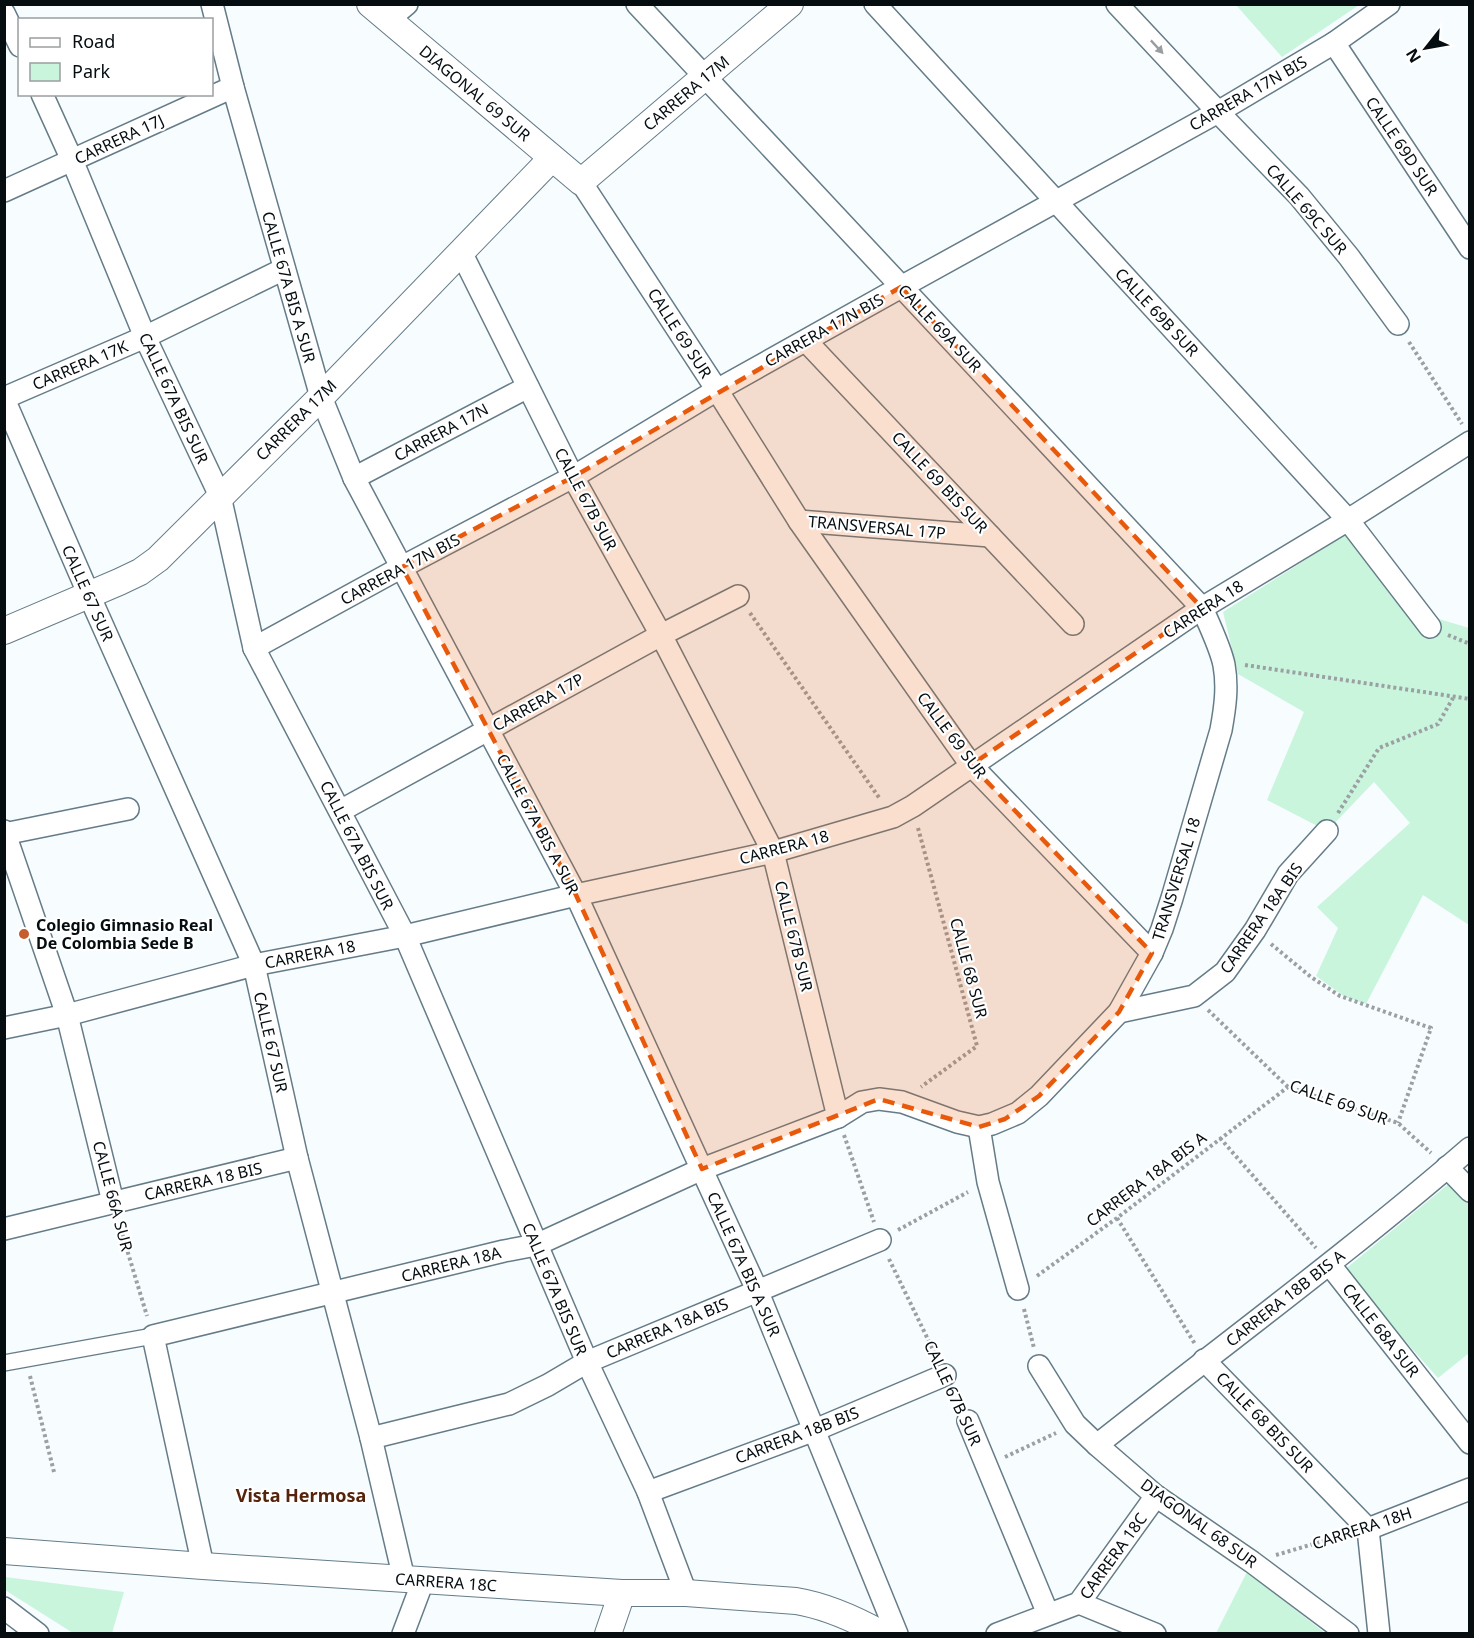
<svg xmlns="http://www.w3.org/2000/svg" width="1474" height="1638" font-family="'Noto Sans',sans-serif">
	<rect width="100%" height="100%" fill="#f7fcff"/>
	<!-- green -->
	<g fill="#c9f5dd">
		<polygon points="1236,5 1359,5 1282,57"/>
		<polygon points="1356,528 1439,619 1469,628 1469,925 1423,895 1366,1004 1345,997 1316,976 1338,928 1317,907 1410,823 1374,782 1327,831 1267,800 1304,712 1238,674 1223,612"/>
		<polygon points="1451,1182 1469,1203 1469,1353 1438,1378 1343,1271"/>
		<polygon points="1247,1572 1325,1633 1216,1633"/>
		<polygon points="5,1577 124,1592 112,1633 73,1633 5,1590"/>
	</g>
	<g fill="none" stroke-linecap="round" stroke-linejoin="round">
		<!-- pedestrian casing -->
		<g stroke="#657c88" stroke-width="18">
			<polyline id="pedestrian" points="4,1363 153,1336"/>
		</g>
		<!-- minor casing -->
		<g stroke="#657c88" stroke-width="24">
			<g id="minor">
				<polyline points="212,4 233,87 321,397 354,478 576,895 757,1290 897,1634"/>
				<polyline points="875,4 1348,520 1430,627"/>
				<polyline points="1117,4 1218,112 1299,196 1349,257 1398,324"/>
				<polyline points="4,13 20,46"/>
				<polyline points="388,20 407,4"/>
				<polyline points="1334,43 1470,248"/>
				<polyline points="42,94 72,160 145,337 220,496 254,648 405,936 587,1362 648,1492 686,1593"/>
				<polyline points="581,182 717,390 799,521 971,765 1152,953"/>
				<polyline points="4,191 233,87"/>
				<polyline points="461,252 573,477 661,635 773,852 838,1117"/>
				<polyline points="806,341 1073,624"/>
				<polyline points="4,398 145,337 284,269"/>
				<polyline points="4,399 89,595 254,965 297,1158 371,1438 404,1579"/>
				<polyline points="354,478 528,387"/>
				<polyline points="799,521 990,536"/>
				<polyline points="254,648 402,567 573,477 717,390 901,287 1218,112 1334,43 1389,4"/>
				<polyline points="340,811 661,635 738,596"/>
				<polyline points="4,831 67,1015 113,1202"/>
				<polyline points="4,834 128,809"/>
				<polyline points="1119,1012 1194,996 1225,972 1255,930 1288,874 1327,831"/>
				<polyline points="4,1028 67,1015 254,965 405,936 576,895 773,852 893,817 913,806 1202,608 1348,520 1470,442"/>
				<polyline points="979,1127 988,1182 1018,1289"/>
				<polyline points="1447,1167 1470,1191"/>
				<polyline points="4,1229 297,1158"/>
				<polyline points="1330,1265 1470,1443"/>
				<polyline points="1204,1360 1368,1529 1379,1634"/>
				<polyline points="1039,1366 1075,1424 1097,1445 1156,1496 1252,1562 1348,1634"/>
				<polyline points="968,1421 1048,1614"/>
				<polyline points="371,1438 509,1404 548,1385 587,1362 880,1240"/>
				<path d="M 1097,1445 C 1222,1346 1350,1252 1470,1148"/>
				<polyline points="648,1492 815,1430 945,1375"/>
				<polyline points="1368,1529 1470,1489"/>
				<path d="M 203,1566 L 153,1336 L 504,1251 L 536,1245 L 702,1169 L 838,1117 L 862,1102 L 879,1099 L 902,1102 L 957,1122 L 979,1127 L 992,1124 L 1018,1113 L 1039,1096 L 1119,1012 L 1152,953 L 1162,929 L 1172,898 L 1221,730 C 1225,708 1228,687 1224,665 C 1221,649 1209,624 1202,608 L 637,4"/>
				<polyline points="1079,1603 1155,1634"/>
				<polyline points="4,1608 38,1634"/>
				<polyline points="403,1634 423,1581"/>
				<polyline points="997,1634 1079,1603 1156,1496"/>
			</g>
		</g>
		<!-- tertiary casing -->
		<g stroke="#657c88" stroke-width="28">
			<g id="tertiary">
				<polyline points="370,4 581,182 790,4"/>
				<polyline points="4,631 119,582 140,572 158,559 321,397 552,158"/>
				<path d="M 4,1551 L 203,1566 L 622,1593 L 686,1593 L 796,1601 C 826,1606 855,1619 882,1634"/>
				<polyline points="608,1634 622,1593"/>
			</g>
		</g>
		<!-- path -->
		<g stroke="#9aa0a3" stroke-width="4" stroke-dasharray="3 3" stroke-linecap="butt">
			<polyline points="1409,342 1462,424"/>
			<polyline points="750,613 880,799"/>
			<polyline points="1448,635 1470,644"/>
			<polyline points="1245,665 1470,699"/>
			<polyline points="1338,813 1379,748 1438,724 1453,698"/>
			<polyline points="918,828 977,1046 921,1087"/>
			<polyline points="1271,944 1311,977 1340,996 1431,1028 1398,1123"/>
			<polyline points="1208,1010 1288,1087 1398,1123 1431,1153"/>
			<polyline points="844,1135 874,1222"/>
			<polyline points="1220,1138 1316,1248"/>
			<polyline points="1117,1218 1195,1344"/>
			<polyline points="119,1223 147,1316"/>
			<polyline points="898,1230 968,1192"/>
			<polyline points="889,1259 937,1358"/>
			<polyline points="1037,1276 1117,1218 1288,1087"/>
			<polyline points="1024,1309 1034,1348"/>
			<polyline points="30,1376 54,1472"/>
			<polyline points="1005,1457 1056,1433"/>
			<polyline points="1276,1555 1344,1535"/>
		</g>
		<!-- pedestrian -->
		<use href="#pedestrian" stroke="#fff" stroke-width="15"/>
		<!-- minor -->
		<use href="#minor" stroke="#fff" stroke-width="21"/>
		<!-- tertiary -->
		<use href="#tertiary" stroke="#fff" stroke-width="26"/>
	</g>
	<!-- one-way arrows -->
	<defs><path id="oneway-solid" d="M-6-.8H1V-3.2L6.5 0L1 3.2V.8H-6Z" transform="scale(1.5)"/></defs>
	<use fill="#9b9ea0" href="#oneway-solid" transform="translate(1157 47) rotate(47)"/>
	<!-- marked area -->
	<path fill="#e8590c" fill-opacity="0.2" stroke="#e8590c" stroke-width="4.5" stroke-dasharray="12 8" stroke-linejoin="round" d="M 901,287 L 1202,608 L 971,765 L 1152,953 L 1119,1012 L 1039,1096 L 1005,1119 L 979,1127 L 879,1099 L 702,1169 L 576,895 L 402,567 L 573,477 Z"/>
	<!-- markers -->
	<circle fill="#c45e2e" stroke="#fff" stroke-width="2" cx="24" cy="934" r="6"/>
	<g text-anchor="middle" stroke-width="4.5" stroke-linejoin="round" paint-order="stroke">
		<!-- street labels -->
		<g font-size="16" fill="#050d11" stroke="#fff">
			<text transform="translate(475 93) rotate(40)" y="6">DIAGONAL 69 SUR</text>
			<text transform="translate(686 93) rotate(-40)" y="6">CARRERA 17M</text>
			<text transform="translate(1248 93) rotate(-30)" y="6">CARRERA 17N BIS</text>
			<text transform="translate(119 139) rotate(-25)" y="6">CARRERA 17J</text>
			<text transform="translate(1402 146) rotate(56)" y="6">CALLE 69D SUR</text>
			<text transform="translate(1307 209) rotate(49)" y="6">CALLE 69C SUR</text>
			<text transform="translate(289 287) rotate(74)" y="6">CALLE 67A BIS A SUR</text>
			<text transform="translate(1157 312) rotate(47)" y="6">CALLE 69B SUR</text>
			<text transform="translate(940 328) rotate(47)" y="6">CALLE 69A SUR</text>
			<text transform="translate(824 330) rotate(-29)" y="6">CARRERA 17N BIS</text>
			<text transform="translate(680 333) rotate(57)" y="6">CALLE 69 SUR</text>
			<text transform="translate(80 365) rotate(-23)" y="6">CARRERA 17K</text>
			<text transform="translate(174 398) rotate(65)" y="6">CALLE 67A BIS SUR</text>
			<text transform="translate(296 420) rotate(-45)" y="6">CARRERA 17M</text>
			<text transform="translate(441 432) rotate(-28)" y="6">CARRERA 17N</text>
			<text transform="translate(940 482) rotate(47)" y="6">CALLE 69 BIS SUR</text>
			<text transform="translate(586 499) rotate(62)" y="6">CALLE 67B SUR</text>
			<text transform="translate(877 527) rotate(5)" y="6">TRANSVERSAL 17P</text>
			<text transform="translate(400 569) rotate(-28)" y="6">CARRERA 17N BIS</text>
			<text transform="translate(88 593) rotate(66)" y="6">CALLE 67 SUR</text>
			<text transform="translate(1203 609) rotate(-33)" y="6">CARRERA 18</text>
			<text transform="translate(538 702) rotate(-29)" y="6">CARRERA 17P</text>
			<text transform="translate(952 735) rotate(53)" y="6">CALLE 69 SUR</text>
			<text transform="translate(538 824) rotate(62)" y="6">CALLE 67A BIS A SUR</text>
			<text transform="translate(357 845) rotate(63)" y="6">CALLE 67A BIS SUR</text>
			<text transform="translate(784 847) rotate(-15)" y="6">CARRERA 18</text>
			<text transform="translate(1176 879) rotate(-73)" y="6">TRANSVERSAL 18</text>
			<text transform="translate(1261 918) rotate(-55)" y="6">CARRERA 18A BIS</text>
			<text transform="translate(794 936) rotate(76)" y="6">CALLE 67B SUR</text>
			<text transform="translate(310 954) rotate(-11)" y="6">CARRERA 18</text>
			<text transform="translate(969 968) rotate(75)" y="6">CALLE 68 SUR</text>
			<text transform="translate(271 1042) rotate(77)" y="6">CALLE 67 SUR</text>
			<text transform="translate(1339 1102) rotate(20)" y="6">CALLE 69 SUR</text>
			<text transform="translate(1146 1179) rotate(-37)" y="6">CARRERA 18A BIS A</text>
			<text transform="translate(203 1181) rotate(-13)" y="6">CARRERA 18 BIS</text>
			<text transform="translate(113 1196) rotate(75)" y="6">CALLE 66A SUR</text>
			<text transform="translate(451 1264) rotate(-14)" y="6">CARRERA 18A</text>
			<text transform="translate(744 1264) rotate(66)" y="6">CALLE 67A BIS A SUR</text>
			<text transform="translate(555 1289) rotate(67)" y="6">CALLE 67A BIS SUR</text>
			<text transform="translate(1285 1298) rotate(-38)" y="6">CARRERA 18B BIS A</text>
			<text transform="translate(667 1328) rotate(-23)" y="6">CARRERA 18A BIS</text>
			<text transform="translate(1381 1330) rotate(52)" y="6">CALLE 68A SUR</text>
			<text transform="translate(953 1393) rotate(65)" y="6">CALLE 67B SUR</text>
			<text transform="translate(1265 1422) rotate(46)" y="6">CALLE 68 BIS SUR</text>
			<text transform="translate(797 1435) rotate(-21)" y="6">CARRERA 18B BIS</text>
			<text transform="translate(1199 1523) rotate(36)" y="6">DIAGONAL 68 SUR</text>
			<text transform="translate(1362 1528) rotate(-18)" y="6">CARRERA 18H</text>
			<text transform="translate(1113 1556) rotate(-54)" y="6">CARRERA 18C</text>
			<text transform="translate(446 1582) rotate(4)" y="6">CARRERA 18C</text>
		</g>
		<!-- poi labels -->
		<g font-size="16" font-weight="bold" fill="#050d11" stroke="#fff" text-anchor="start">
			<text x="36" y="931">Colegio Gimnasio Real<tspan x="36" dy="18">De Colombia Sede B</tspan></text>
		</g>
		<!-- neighbourhood labels -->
		<g font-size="18" font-weight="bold" fill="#55240d" stroke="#fff">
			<text x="301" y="1502">Vista Hermosa</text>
		</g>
	</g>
	<!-- border -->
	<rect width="1474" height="1638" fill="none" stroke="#050d11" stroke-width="12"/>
	<!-- legend -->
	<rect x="18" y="18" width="195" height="78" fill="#ffffff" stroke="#9b9ea0" stroke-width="1.5"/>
	<rect x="30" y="38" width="30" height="9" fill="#ffffff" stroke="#9b9ea0" stroke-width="1.5"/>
	<text x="72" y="48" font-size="18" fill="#050d11">Road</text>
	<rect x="30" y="63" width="30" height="18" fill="#c9f5dd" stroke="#9b9ea0" stroke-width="1.5"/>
	<text x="72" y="78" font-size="18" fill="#050d11">Park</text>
	<!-- north arrow -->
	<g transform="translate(1426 48) rotate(239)" stroke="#ffffff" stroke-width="4.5" paint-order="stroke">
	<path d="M0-4.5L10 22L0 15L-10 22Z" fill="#050d11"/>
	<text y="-9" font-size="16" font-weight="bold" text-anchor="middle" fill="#050d11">N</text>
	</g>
</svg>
